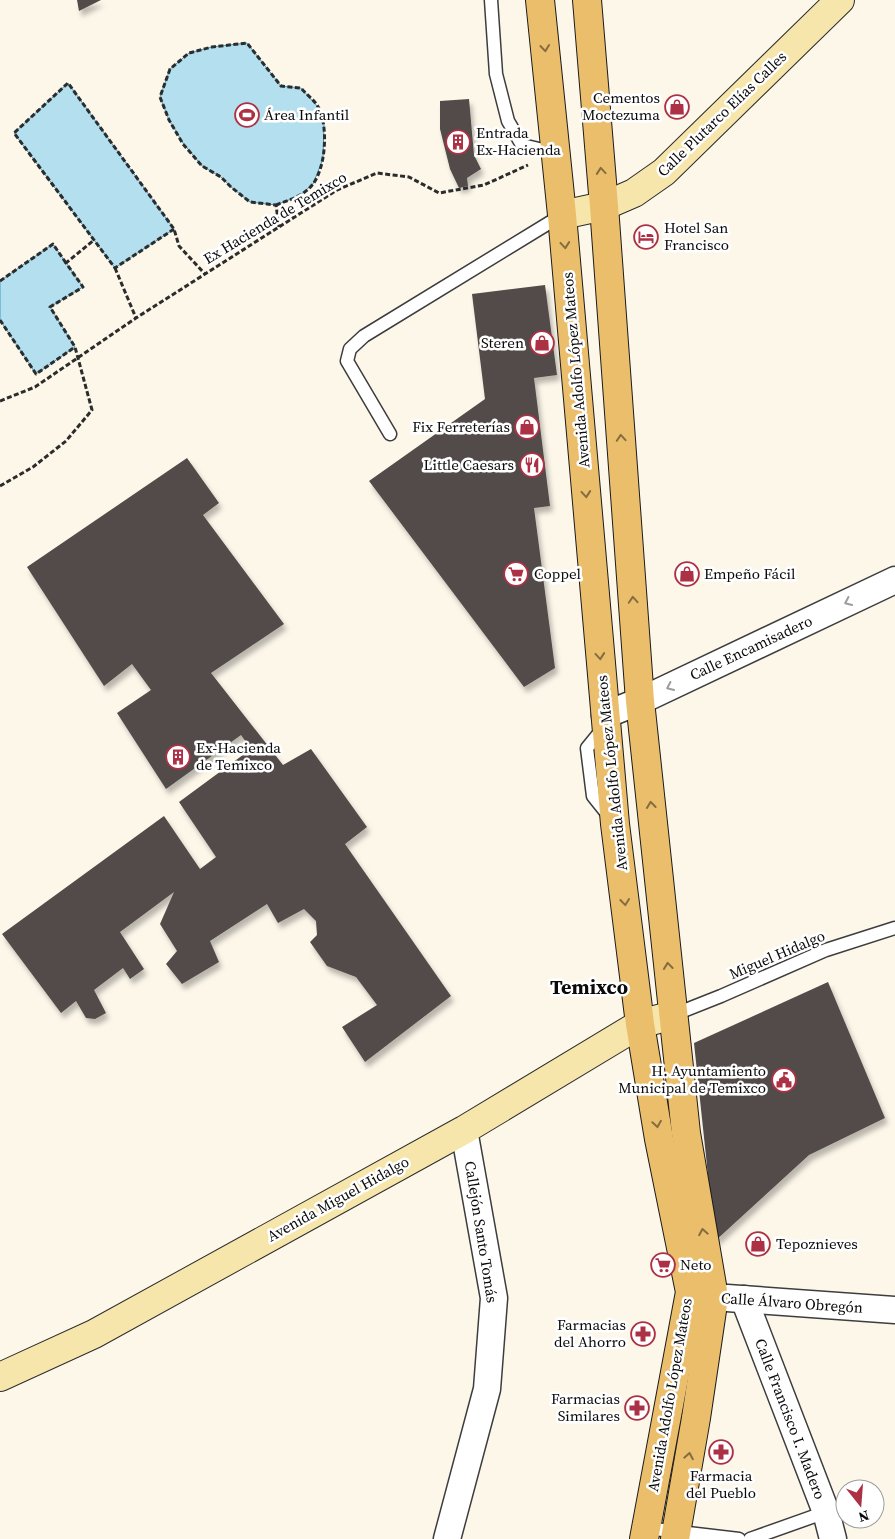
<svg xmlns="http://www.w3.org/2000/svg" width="895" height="1539" font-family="'Source Serif 4',serif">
	<defs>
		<filter id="shadow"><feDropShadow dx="3" dy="5.5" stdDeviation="2.5" flood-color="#0004"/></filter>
	</defs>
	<rect width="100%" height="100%" fill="#fdf7ea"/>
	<!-- water -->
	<g fill="#b4dfef" stroke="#429abf">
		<polygon points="247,43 281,86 301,88 317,106 324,123 323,159 313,184 299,196 276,205 250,202 231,187 221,177 202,166 183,143 169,120 160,97 170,69 189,53 212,47"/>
		<polygon points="68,83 174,229 115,268 14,133"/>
		<polygon points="53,244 83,287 50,307 75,347 36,374 0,320 0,281"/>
	</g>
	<!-- building -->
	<g fill="#524b48" filter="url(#shadow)">
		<polygon points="77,0 101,0 79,11"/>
		<polygon points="469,99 474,155 481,169 467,178 468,186 459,188 450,169 440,129 440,101"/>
		<polygon points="545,285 557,375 534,378 550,506 534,508 555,668 524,687 369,481 485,399 472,294"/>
		<polygon points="187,458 219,503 203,515 284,624 211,673 283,765 311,749 367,827 345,844 451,996 365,1062 342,1027 377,1005 356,977 327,966 310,942 317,935 316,921 304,909 278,923 267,904 210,941 219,962 182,984 166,964 177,951 160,924 174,892 120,932 144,969 130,979 123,968 94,990 106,1013 95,1019 86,1018 76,1001 61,1013 2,934 164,816 200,869 216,857 179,802 251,749 241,735 166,789 117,713 151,690 132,664 104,686 27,567"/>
		<polygon points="828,982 885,1118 809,1155 715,1241 694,1043"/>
	</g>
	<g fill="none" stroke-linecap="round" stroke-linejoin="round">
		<!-- lane casing -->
		<g stroke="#3d3d3d" stroke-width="15">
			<g id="lane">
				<polyline points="491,0 496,74 508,121 522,145 556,153"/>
				<polyline points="390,434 347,361 350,349 364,336 562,215"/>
				<polyline points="605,726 587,748 593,796 609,816"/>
				<polyline points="673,1015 721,996 826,950 895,928"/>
				<polyline points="646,1528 739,1539"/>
				<polyline points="750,1539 826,1512"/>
			</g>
		</g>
		<!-- street casing -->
		<g stroke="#3d3d3d" stroke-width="29">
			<g id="street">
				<polyline points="605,715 640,701 895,580"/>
				<polyline points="727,1298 895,1310"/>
				<polyline points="744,1299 826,1512 833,1539"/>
				<polyline points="447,1539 487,1389 494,1298 464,1130"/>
			</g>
		</g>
		<!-- secondary casing -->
		<g stroke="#2c2c2c" stroke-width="30">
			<g id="secondary">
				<polyline points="562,215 604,206 634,193 664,172 840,0"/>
				<polyline points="0,1377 94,1334 464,1130 640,1024 673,1015"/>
			</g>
		</g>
		<!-- primary casing -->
		<g stroke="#1b1b1b" stroke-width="30">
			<g id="primary">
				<polyline points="540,0 562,215 615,824 640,1024 659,1139 690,1292 644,1539"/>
				<polyline points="587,0 604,206 640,701 686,1133 714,1297 696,1418 675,1539"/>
			</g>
		</g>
		<!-- path -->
		<g stroke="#2c2c2c" stroke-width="3" stroke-dasharray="5 2.5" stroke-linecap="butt">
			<path d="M 276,205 C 289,200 304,196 313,184 C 326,167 329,124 317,105 C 313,99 306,94 301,88 L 281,86 L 247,43 L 212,47 L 189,53 L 170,69 L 160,97 L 169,120 L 183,144 L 202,166 L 221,177 L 231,187 L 250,202 L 276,205 L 279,227"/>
			<polyline points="174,229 115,268 14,133 68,83 174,229 179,246 205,274"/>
			<polyline points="115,268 136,318"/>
			<polyline points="0,281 53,244 66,263"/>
			<polyline points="0,320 36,374 75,347"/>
			<polyline points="0,401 35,387 136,318 337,190 377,173 409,177 439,193 484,185 528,165"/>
			<polyline points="0,486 33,467 66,441 92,410 75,347 50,307 83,287 66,263 94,240"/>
		</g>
		<!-- lane -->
		<use href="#lane" stroke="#fff" stroke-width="12"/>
		<!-- street -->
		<use href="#street" stroke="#fff" stroke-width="26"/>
		<!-- secondary -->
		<use href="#secondary" stroke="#f7e6ab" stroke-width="28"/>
		<!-- primary -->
		<use href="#primary" stroke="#ebbe6c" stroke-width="28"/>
	</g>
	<!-- one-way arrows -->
	<defs><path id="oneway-chevron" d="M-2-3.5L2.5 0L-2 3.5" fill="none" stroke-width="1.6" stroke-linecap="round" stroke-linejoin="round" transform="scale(1.25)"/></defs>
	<g stroke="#866d40">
		<use href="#oneway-chevron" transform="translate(545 48) rotate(84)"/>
		<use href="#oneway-chevron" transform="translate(601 171) rotate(-95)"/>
		<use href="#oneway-chevron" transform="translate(565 245) rotate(85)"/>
		<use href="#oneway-chevron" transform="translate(621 438) rotate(-94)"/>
		<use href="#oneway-chevron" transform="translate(586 494) rotate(85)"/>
		<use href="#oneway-chevron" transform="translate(633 600) rotate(-94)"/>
		<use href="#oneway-chevron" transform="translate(600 656) rotate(85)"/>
		<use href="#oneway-chevron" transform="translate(651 805) rotate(-96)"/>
		<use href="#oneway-chevron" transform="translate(625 902) rotate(83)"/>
		<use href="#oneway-chevron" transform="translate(668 966) rotate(-96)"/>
		<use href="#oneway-chevron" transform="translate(657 1124) rotate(81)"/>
		<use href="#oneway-chevron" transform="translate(703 1232) rotate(-100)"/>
		<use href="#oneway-chevron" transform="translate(689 1456) rotate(-80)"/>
	</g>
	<g stroke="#9d9d9d">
		<use href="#oneway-chevron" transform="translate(848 602) rotate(155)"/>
		<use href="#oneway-chevron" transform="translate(670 687) rotate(155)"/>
	</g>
	<!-- icons -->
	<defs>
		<g id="shop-ring" transform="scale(1.25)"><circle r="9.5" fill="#fff" stroke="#ac3144" stroke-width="1.5"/><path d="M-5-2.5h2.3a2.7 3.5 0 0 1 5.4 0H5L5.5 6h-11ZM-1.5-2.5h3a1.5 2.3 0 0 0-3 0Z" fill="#ac3144"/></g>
		<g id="stadium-ring" transform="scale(1.25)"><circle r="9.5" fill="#fff" stroke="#ac3144" stroke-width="1.5"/><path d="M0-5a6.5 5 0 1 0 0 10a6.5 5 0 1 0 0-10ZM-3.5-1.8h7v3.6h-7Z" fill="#ac3144"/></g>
		<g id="building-ring" transform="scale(1.25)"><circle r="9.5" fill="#fff" stroke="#ac3144" stroke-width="1.5"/><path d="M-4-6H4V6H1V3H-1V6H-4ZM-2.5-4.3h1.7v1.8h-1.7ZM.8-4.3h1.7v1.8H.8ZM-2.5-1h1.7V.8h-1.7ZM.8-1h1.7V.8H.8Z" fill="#ac3144"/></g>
		<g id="hotel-ring" transform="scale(1.25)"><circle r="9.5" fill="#fff" stroke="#ac3144" stroke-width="1.5"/><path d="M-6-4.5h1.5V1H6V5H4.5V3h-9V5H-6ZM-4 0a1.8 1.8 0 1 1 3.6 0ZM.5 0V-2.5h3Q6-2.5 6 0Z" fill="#ac3144"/></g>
		<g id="restaurant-ring" transform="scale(1.25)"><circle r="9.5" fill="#fff" stroke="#ac3144" stroke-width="1.5"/><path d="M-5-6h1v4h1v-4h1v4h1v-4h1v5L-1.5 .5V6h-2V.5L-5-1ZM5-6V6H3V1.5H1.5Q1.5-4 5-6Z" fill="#ac3144"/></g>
		<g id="supermarket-ring" transform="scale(1.25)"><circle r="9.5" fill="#fff" stroke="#ac3144" stroke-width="1.5"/><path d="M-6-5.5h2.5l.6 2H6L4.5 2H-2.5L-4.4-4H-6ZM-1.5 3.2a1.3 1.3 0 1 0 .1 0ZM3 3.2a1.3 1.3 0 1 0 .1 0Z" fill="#ac3144"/></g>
		<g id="civic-ring" transform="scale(1.25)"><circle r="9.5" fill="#fff" stroke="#ac3144" stroke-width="1.5"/><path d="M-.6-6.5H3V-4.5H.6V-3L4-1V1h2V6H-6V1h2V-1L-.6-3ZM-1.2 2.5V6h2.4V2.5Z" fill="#ac3144"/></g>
		<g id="pharmacy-ring" transform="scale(1.25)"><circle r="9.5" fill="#fff" stroke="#ac3144" stroke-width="1.5"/><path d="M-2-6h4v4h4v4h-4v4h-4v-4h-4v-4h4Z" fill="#ac3144"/></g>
	</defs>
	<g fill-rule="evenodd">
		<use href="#shop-ring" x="677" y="107"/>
		<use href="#stadium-ring" x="247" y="115"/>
		<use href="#building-ring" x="458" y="142"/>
		<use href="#hotel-ring" x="646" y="237"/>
		<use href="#shop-ring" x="542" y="343"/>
		<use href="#shop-ring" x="527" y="427"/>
		<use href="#restaurant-ring" x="532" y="465"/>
		<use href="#supermarket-ring" x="516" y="574"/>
		<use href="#shop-ring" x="687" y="574"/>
		<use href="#building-ring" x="178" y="757"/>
		<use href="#civic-ring" x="784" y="1080"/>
		<use href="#shop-ring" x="758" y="1244"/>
		<use href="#supermarket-ring" x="663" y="1265"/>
		<use href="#pharmacy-ring" x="643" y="1334"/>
		<use href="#pharmacy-ring" x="637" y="1408"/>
		<use href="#pharmacy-ring" x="721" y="1452"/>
	</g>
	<g text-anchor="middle" stroke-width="5" stroke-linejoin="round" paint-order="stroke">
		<!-- poi labels -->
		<g font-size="15" fill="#0a0a0a" stroke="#fff" text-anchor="start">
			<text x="660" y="103" text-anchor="end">Cementos<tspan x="660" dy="17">Moctezuma</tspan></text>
			<text x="264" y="120">Área Infantil</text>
			<text x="476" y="138">Entrada<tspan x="476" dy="17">Ex-Hacienda</tspan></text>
			<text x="664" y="233">Hotel San<tspan x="664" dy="17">Francisco</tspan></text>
			<text x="524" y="348" text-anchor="end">Steren</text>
			<text x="510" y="432" text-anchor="end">Fix Ferreterías</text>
			<text x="514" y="470" text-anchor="end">Little Caesars</text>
			<text x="534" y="579">Coppel</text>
			<text x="704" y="579">Empeño Fácil</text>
			<text x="196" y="753">Ex-Hacienda<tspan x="196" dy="17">de Temixco</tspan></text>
			<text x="766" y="1076" text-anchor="end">H. Ayuntamiento<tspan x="766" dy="17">Municipal de Temixco</tspan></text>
			<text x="776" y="1249">Tepoznieves</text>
			<text x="680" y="1270">Neto</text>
			<text x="626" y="1330" text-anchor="end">Farmacias<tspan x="626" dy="17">del Ahorro</tspan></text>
			<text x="620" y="1404" text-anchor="end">Farmacias<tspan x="620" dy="17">Similares</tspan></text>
			<text x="721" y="1481" text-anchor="middle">Farmacia<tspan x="721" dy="17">del Pueblo</tspan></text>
		</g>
		<!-- street labels -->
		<g font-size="15" fill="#0a0a0a" stroke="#fff">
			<text transform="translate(722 114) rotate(-44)" y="5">Calle Plutarco Elías Calles</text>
			<text transform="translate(275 218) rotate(-31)" y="5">Ex Hacienda de Temixco</text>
			<text transform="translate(576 370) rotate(-95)" y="5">Avenida Adolfo López Mateos</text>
			<text transform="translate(751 648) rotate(-25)" y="5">Calle Encamisadero</text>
			<text transform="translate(612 773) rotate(-96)" y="5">Avenida Adolfo López Mateos</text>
			<text transform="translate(777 955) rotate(-23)" y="5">Miguel Hidalgo</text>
			<text transform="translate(338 1199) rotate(-29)" y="5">Avenida Miguel Hidalgo</text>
			<text transform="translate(481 1232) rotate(81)" y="5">Callejón Santo Tomás</text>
			<text transform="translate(792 1303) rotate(4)" y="5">Calle Álvaro Obregón</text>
			<text transform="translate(670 1395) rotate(-80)" y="5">Avenida Adolfo López Mateos</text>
			<text transform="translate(790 1419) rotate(69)" y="5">Calle Francisco I. Madero</text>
		</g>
		<!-- district labels -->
		<g font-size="20" font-weight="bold" fill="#0a0a0a" stroke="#fff">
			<text x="589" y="994">Temixco</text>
		</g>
	</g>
	<!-- north arrow -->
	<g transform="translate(860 1504) rotate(163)"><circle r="24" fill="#ffffff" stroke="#9d9d9d"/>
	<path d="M0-4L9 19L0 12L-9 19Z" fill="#ac3144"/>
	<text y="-8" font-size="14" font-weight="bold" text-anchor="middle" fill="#0a0a0a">N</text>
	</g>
</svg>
